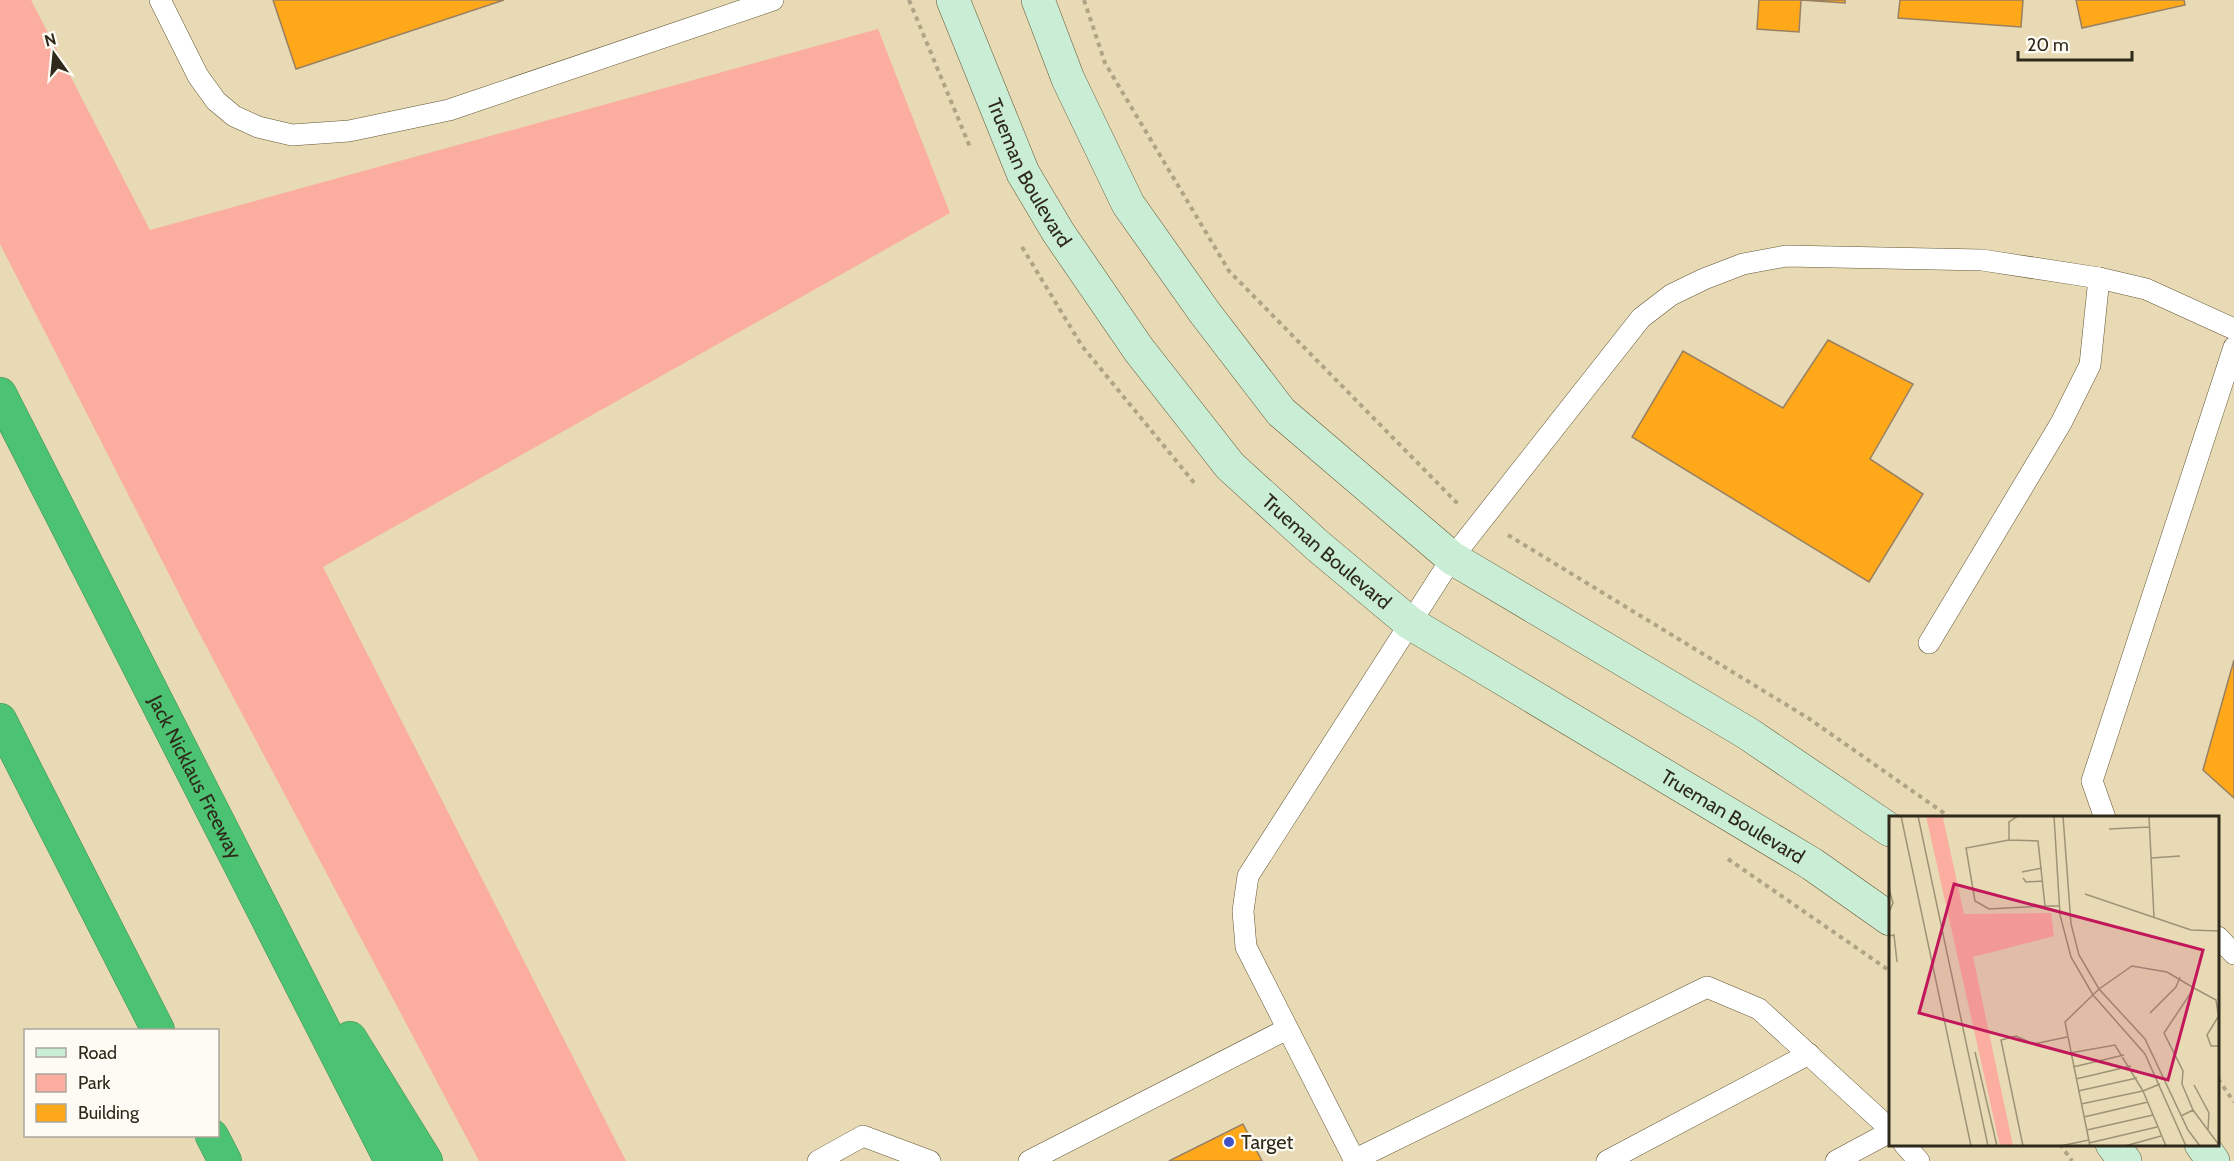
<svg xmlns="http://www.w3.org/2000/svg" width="2234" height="1161" font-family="Cabin,sans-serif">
	<rect width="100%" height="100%" fill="#e7dab4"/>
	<!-- green -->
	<polygon fill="#fbae9f" points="0,0 31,0 150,230 878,29 950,213 323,567 626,1161 479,1161 196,627 0,244"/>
	<!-- building -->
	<g fill="#ffa81a" stroke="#998062" stroke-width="1.5">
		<polygon points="273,0 504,0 296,69"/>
		<polygon points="1759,0 1845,0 1845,3 1801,0 1799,32 1757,29"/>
		<polygon points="1900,0 2023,0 2021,27 1898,18"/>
		<polygon points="2076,0 2184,0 2185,5 2082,28"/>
		<polygon points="1828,340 1913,384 1870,459 1923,494 1869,582 1632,437 1683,351 1783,408"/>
		<polygon points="2234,660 2234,798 2203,770"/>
		<polygon points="1243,1124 1262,1161 1169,1161"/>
	</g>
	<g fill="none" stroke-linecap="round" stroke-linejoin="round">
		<!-- service casing -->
		<g stroke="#635735" stroke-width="22">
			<g id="service">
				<polyline points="160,0 198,76 216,101 234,116 258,127 292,135 349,131 449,110 773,0"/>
				<polyline points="1929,643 2061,423 2090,365 2099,278"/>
				<polyline points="2105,818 2092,781 2234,347"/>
				<polyline points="2218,937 2234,954"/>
				<polyline points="1904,1144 1919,1161"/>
				<polyline points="1354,1160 1707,987 1759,1009 1890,1129"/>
				<polyline points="818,1161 863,1136 930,1161"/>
				<polyline points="1029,1161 1287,1029"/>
				<polyline points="1355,1161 1246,947 1243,911 1248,876 1452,558 1641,318 1671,295 1704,279 1743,264 1786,256 1982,260 2099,278 2146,289 2234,329"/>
				<polyline points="1607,1161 1809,1054"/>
				<polyline points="1836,1161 1890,1132"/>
			</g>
		</g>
		<!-- secondary casing -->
		<g stroke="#635735" stroke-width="34">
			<g id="secondary">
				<path id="s1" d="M 953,0 L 1023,173 L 1058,232 L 1139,350 L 1230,466 L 1318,546 L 1410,623 L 1812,864 L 1890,919"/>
				<polyline points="1038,0 1068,79 1128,204 1205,313 1281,412 1452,558 1747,733 1890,830"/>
				<polyline points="2112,1144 2125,1161"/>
				<polyline points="2201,1144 2213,1161"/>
			</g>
		</g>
		<!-- motorway casing -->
		<g stroke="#428d53" stroke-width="34">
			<g id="motorway">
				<path id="s2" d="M 0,394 L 391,1161"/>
				<polyline points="0,720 158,1030"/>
				<polyline points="350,1038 426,1161"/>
				<polyline points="212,1136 225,1161"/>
			</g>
		</g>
		<!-- path -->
		<g stroke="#afa485" stroke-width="4" stroke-dasharray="4.5 4.5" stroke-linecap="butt">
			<polyline points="909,0 970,147"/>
			<polyline points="1084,0 1105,63 1229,271 1458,504"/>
			<polyline points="1022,247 1082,346 1196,485"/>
			<polyline points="1508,535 1808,718 1951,818"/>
			<polyline points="1728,859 1890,971"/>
			<polyline points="2218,1079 2234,1102"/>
			<polyline points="2060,1144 2072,1161"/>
		</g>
		<!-- service -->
		<use href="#service" stroke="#fff" stroke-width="21"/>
		<!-- secondary -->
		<use href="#secondary" stroke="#c9edd5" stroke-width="33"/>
		<!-- motorway -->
		<use href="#motorway" stroke="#4cc372" stroke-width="33"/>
	</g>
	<!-- markers -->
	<circle fill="#4053c7" stroke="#fefbf4" stroke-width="2" cx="1229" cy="1142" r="6"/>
	<g text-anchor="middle" stroke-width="4.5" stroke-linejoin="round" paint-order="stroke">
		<!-- street labels -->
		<g font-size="20" fill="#2e291a" stroke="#fefbf4">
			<text dy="7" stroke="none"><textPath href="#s1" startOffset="189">Trueman Boulevard</textPath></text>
			<text dy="7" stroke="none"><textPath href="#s1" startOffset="675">Trueman Boulevard</textPath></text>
			<text dy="7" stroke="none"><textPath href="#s2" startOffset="430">Jack Nicklaus Freeway</textPath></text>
			<text dy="7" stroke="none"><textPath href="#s1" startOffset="1161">Trueman Boulevard</textPath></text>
		</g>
		<!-- poi labels -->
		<g font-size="20" fill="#2e291a" stroke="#fefbf4" text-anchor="start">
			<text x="1241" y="1149">Target</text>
		</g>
	</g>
	<!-- overview -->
	<g transform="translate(1889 816)">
		<rect width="330" height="330" fill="#e7dab4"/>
		<path d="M 37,0 L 61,0 L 54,2 L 75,98 L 162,97 L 165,120 L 84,141 L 124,330 L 111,330 Z" fill="#fbae9f"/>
		<path fill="none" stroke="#9d9376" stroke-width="1.5" d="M 12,0 L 82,330M 29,0 L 99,330M 129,0 L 120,6 L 120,24 L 149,25 L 156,90 L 171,90M 165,0 L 171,99 L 182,141 L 204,179 L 256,238 L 297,330M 174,0 L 182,108 L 190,139 L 210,173 L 256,223 L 299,314 L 311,330M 260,0 L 265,102M 220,13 L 260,11M 120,24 L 77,32 L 86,85 L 100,93 L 156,90M 262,42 L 291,40M 133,56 L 153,52M 134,62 L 137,66 L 154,65M 0,73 L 4,87 L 0,96M 196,78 L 302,114 L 330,115M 0,120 L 5,119 L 8,146M 305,172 L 327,184 L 330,203M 261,197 L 287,171 L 291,161M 329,201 L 318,219 L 322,230 L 330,230M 86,236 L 108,330M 181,237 L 226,229 L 254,275 L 192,288M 184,251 L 235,239M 187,263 L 242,250M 271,268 L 254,275 L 277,330M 305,269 L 320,297 L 319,314M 189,275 L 248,262M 292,300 L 304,294 L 330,329M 195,301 L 259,286M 198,314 L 264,299M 200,327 L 268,311M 134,330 L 112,224 L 127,220 L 145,228 L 178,221M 171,330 L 200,324M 201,330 L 176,206 L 210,173 L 243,150 L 278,156 L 305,172 L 275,217 L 294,255 L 293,268 L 304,294M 236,330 L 272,320"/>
		<path fill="#c2185b" fill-opacity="0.15" stroke="#c2185b" stroke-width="3" d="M 65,68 L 314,134 L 279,264 L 30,197 Z"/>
		<rect width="330" height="330" fill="none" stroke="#2e291a" stroke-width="3"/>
	</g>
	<!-- legend -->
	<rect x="24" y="1029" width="195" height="108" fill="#fefbf4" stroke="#aba79d" stroke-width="1.5"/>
	<rect x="36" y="1048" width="30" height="9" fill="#c9edd5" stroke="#aba79d" stroke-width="1.5"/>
	<text x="78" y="1059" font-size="18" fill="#2e291a">Road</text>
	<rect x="36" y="1074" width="30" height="18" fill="#fbae9f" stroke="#aba79d" stroke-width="1.5"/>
	<text x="78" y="1089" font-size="18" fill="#2e291a">Park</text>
	<rect x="36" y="1104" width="30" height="18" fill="#ffa81a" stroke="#aba79d" stroke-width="1.5"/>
	<text x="78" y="1119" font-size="18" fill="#2e291a">Building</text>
	<!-- north arrow -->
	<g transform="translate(54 54) rotate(345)" stroke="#fefbf4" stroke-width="4.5" paint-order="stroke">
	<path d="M0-4.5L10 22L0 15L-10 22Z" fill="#2e291a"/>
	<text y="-9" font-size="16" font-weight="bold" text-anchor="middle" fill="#2e291a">N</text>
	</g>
	<!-- scale -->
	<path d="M2018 51v9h114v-9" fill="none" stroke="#2e291a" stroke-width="3"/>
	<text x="2027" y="51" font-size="18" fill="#2e291a" stroke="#fefbf4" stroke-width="4.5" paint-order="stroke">20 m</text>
</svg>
